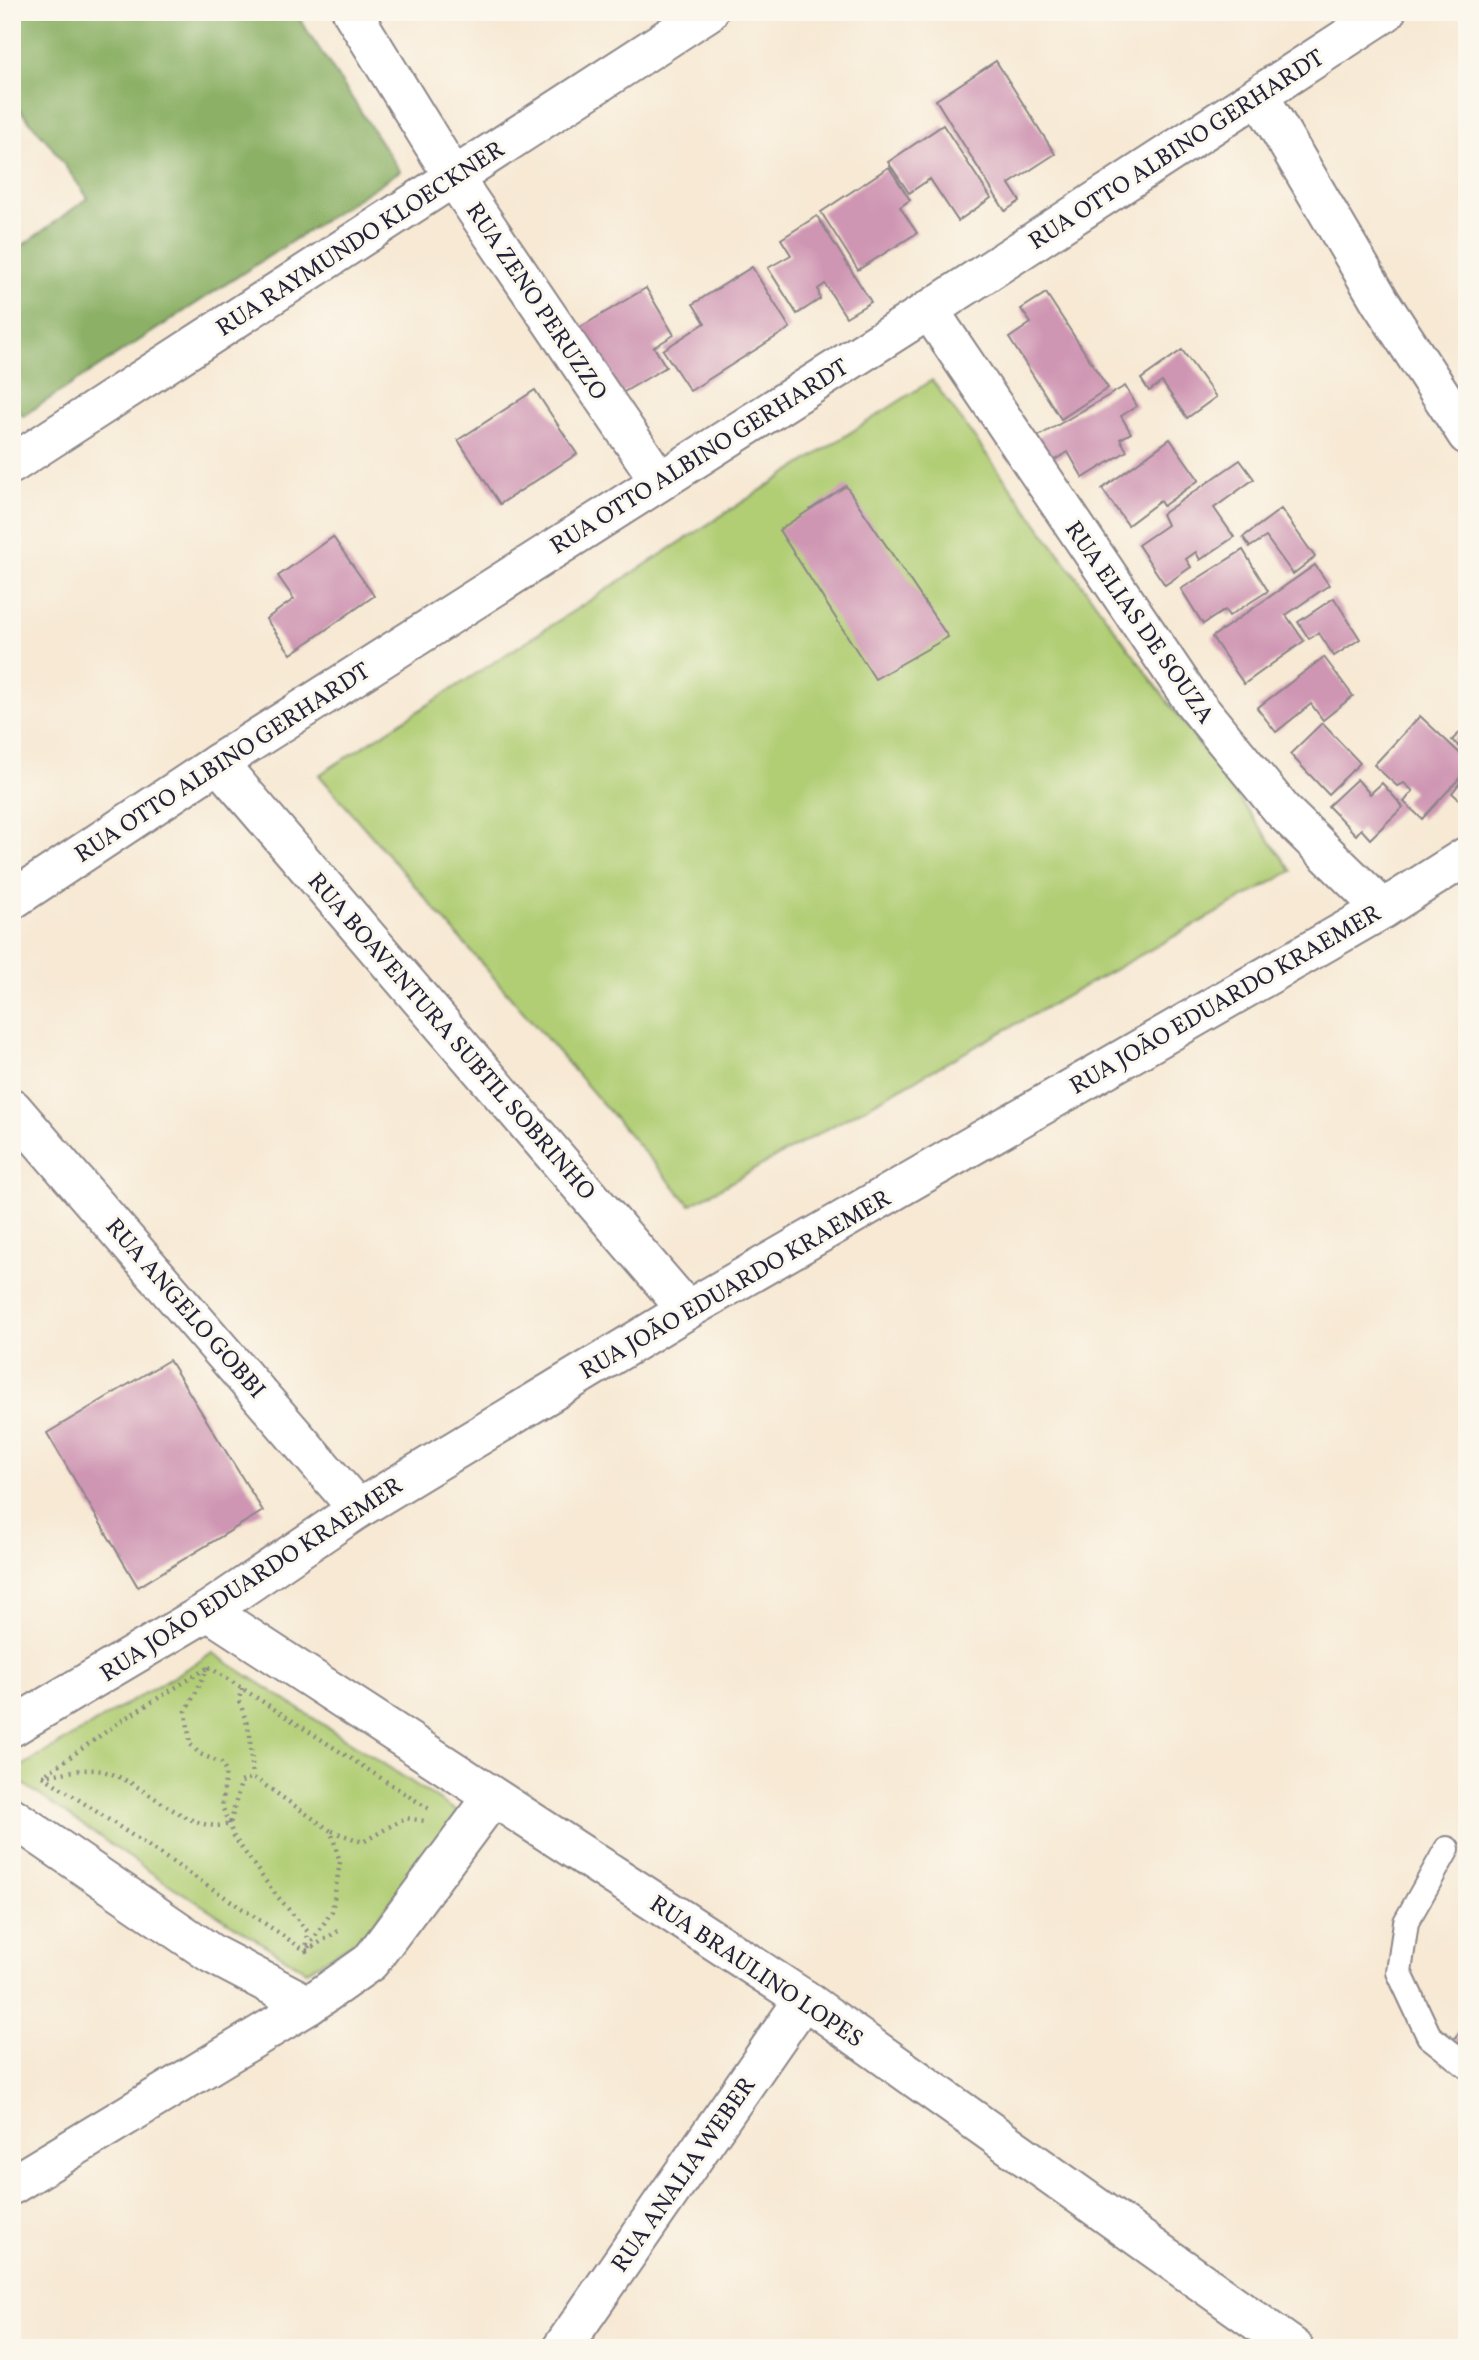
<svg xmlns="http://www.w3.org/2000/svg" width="1479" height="2360" font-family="Vollkorn,serif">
	<rect width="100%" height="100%" fill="#fbf7ec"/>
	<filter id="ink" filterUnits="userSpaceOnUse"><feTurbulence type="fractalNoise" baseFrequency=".0143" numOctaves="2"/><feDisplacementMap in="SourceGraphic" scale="14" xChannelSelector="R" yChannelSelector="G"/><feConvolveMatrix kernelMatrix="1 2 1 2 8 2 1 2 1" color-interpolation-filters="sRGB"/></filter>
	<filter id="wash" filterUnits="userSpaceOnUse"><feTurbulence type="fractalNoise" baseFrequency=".00686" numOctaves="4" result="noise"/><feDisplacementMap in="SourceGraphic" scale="28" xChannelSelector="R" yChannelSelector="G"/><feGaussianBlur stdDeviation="1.57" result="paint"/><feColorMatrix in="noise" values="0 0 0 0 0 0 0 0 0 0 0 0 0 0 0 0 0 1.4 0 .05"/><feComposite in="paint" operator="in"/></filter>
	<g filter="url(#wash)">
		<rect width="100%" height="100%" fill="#f7e9d4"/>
		<!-- green -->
		<g fill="#b1ce75" stroke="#6a7858" stroke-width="2">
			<polygon points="932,380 1292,871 690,1205 319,775"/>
			<polygon points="213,1653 459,1813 364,1936 306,1971 159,1878 12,1776 12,1772"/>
		</g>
		<!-- forest -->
		<polygon fill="#8cb166" stroke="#576a50" stroke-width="2" points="12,12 295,12 400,171 23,416 12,401 12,253 88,198 48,142 12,101"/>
		<g id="blocks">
			<!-- building -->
			<g fill="#cf96b3">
				<polygon points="996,61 1055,154 1009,184 1020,201 1005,211 936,100"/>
				<polygon points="943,125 991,198 958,221 930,179 909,193 888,162"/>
				<polygon points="889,167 910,200 900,207 917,233 858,270 821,212"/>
				<polygon points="817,216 871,302 846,317 825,284 818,289 820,299 797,314 768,268 791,255 781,239"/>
				<polygon points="752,267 790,328 690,391 663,350 705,323 693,304"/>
				<polygon points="646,288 674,335 654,347 666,367 619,395 579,328"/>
				<polygon points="1046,293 1108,388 1061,419 1009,338 1031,323 1021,309"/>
				<polygon points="1182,350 1216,397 1187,418 1162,382 1149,391 1141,379"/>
				<polygon points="1125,386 1137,406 1121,416 1131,433 1120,439 1127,451 1083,478 1068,452 1051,462 1037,437"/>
				<polygon points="535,390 577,454 500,504 458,440"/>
				<polygon points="1170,439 1199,480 1163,506 1160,501 1128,525 1102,489"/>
				<polygon points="1240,460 1254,479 1214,508 1234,537 1200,560 1196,552 1186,559 1191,567 1165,585 1138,545 1167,525 1162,514"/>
				<polygon points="846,486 948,637 875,679 779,530"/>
				<polygon points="1281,509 1315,557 1293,574 1266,537 1250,547 1243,537"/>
				<polygon points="333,537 374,596 291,654 266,619 294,599 278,576"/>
				<polygon points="1243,550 1268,591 1229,616 1225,610 1203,624 1181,589"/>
				<polygon points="1315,565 1329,585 1286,615 1304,641 1244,684 1212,637"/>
				<polygon points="1334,598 1360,639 1334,656 1319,633 1309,639 1298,622"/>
				<polygon points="1324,657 1353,696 1323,720 1311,704 1276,732 1257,708"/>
				<polygon points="1420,716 1467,760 1467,770 1422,819 1404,802 1413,791 1404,783 1397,786 1374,765"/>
				<polygon points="1322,723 1360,763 1328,794 1290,754"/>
				<polygon points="1467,726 1467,754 1452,740"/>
				<polygon points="1467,774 1467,799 1462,802 1452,793"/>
				<polygon points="1357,779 1370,794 1382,783 1403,807 1370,839 1361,829 1356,835 1328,806"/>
				<polygon points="169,1360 263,1511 138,1587 47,1433"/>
				<polygon points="1467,2022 1467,2050 1453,2040"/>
			</g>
		</g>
	</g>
	<g filter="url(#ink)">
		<use href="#blocks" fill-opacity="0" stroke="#8c8688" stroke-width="2"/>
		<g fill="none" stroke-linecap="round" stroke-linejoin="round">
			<!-- lane casing -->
			<g stroke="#8c8688" stroke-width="28">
				<polyline id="lane" points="1447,1849 1406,1922 1399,1972 1429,2036 1467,2066"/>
			</g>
			<!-- street casing -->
			<g stroke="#8c8688" stroke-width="42">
				<g id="street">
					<polyline points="352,12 454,178 659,480"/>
					<polyline points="1259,95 1380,301 1467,435"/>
					<polyline points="929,310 1192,700 1282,810 1383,909"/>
					<polyline points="12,464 708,12"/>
					<polyline points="218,763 687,1310"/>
					<polyline points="12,900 218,763 929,310 1386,12"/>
					<polyline points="12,1108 358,1509"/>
					<polyline points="208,1611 804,1999 1294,2348"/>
					<polyline points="12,1727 208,1611 358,1509 687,1310 1383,909 1467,856"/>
					<polyline points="12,1817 212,1954 309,2005"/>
					<polyline points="12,2185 309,2005 370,1962 492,1798"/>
					<polyline points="562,2348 804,1999"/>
				</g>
			</g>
			<!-- path -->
			<g stroke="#8c8688" stroke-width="4.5" stroke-dasharray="2 5" stroke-linecap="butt">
				<polyline points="209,1667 432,1811"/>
				<polygon points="209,1667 186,1711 190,1744 200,1754 221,1763 226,1772 222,1806 234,1837 272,1890 308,1932 306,1951 43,1776 124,1719"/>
				<polyline points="242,1688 239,1699 250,1734 253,1777"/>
				<path d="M 43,1776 C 61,1774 84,1767 102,1771 C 146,1781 187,1836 230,1824 L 241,1782 L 253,1777 L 331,1831 L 340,1862 L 332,1911 L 306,1951 L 338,1931"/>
				<polyline points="332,1831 363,1842 405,1818 426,1821"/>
			</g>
			<!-- lane -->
			<use href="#lane" stroke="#fff" stroke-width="24"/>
			<!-- street -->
			<use href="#street" stroke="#fff" stroke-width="38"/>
		</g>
	</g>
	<g text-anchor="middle" stroke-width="6" stroke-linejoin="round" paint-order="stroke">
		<!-- street labels -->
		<g font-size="24" fill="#22223b" stroke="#fbf7ec">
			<text transform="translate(1176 149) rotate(-33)" y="8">RUA OTTO ALBINO GERHARDT</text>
			<text transform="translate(360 238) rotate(-33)" y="8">RUA RAYMUNDO KLOECKNER</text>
			<text transform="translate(537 301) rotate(56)" y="8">RUA ZENO PERUZZO</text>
			<text transform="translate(699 456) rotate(-32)" y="8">RUA OTTO ALBINO GERHARDT</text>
			<text transform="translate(1140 622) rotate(55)" y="8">RUA ELIAS DE SOUZA</text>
			<text transform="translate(222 762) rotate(-33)" y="8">RUA OTTO ALBINO GERHARDT</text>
			<text transform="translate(1225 999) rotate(-30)" y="8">RUA JOÃO EDUARDO KRAEMER</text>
			<text transform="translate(452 1036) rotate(49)" y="8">RUA BOAVENTURA SUBTIL SOBRINHO</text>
			<text transform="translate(735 1284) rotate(-30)" y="8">RUA JOÃO EDUARDO KRAEMER</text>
			<text transform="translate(186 1308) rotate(49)" y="8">RUA ANGELO GOBBI</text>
			<text transform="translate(251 1579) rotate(-33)" y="8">RUA JOÃO EDUARDO KRAEMER</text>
			<text transform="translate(757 1971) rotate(34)" y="8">RUA BRAULINO LOPES</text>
			<text transform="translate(683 2174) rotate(-55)" y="8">RUA ANALIA WEBER</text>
		</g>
	</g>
	<!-- margin -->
	<rect width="1479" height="2360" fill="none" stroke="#fbf7ec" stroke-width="42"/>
</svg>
